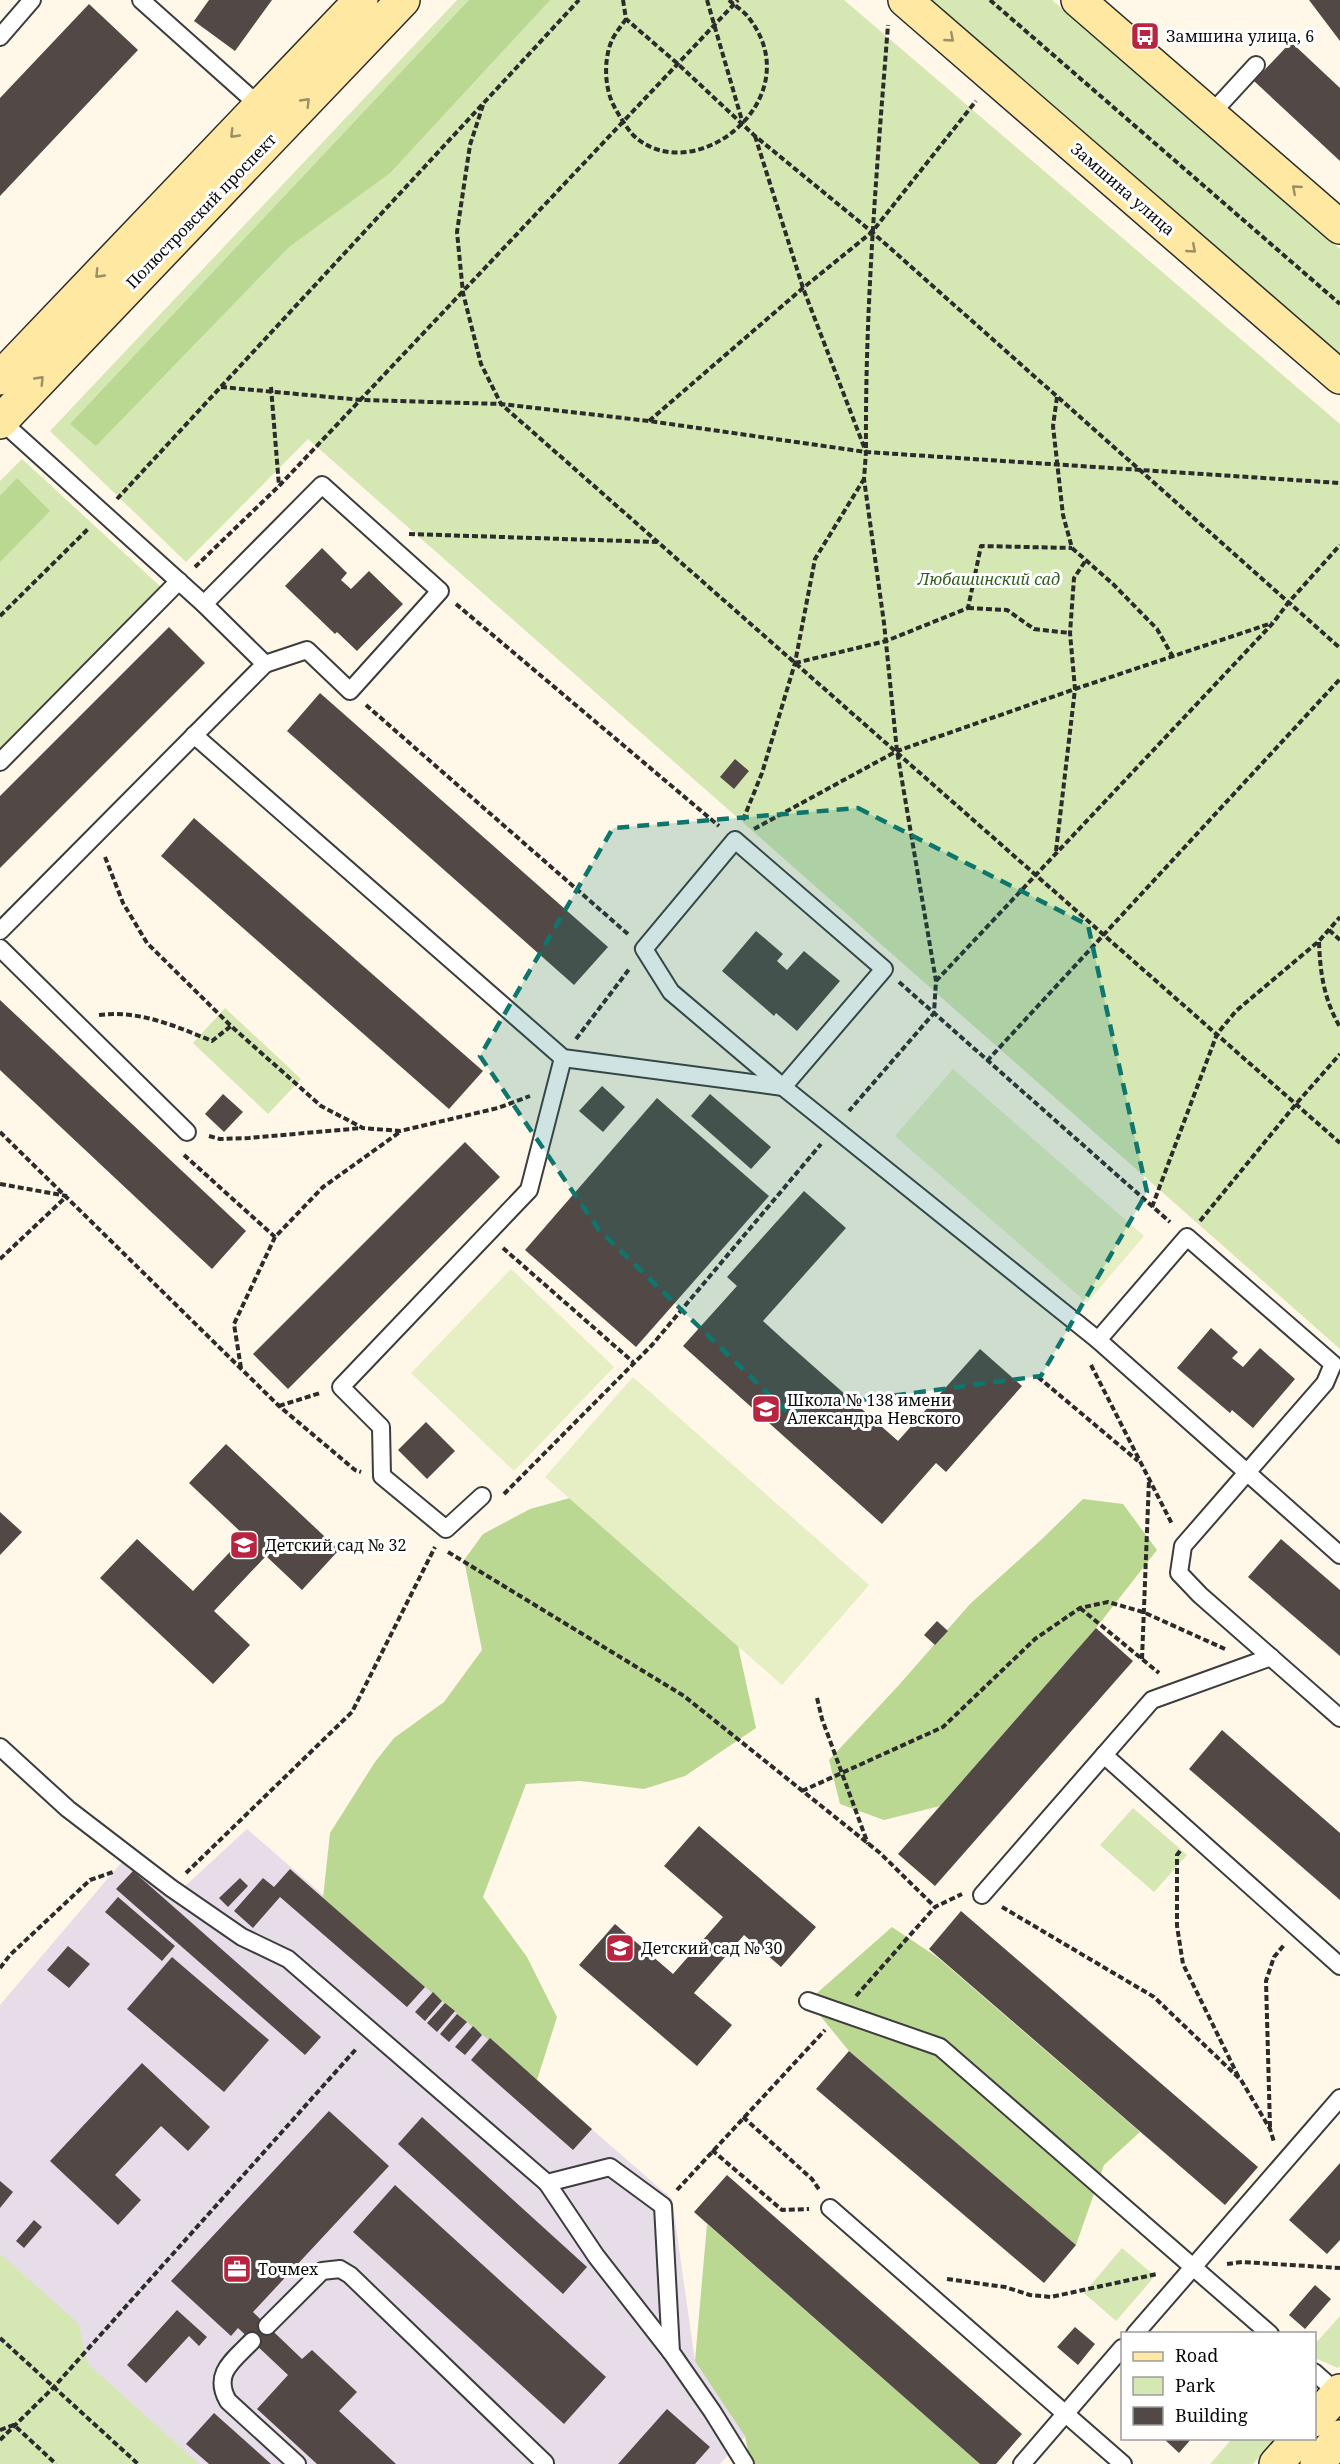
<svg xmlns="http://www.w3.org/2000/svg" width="1340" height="2464" font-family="'Noto Serif',serif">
	<rect width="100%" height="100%" fill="#fff7e7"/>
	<!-- industrial -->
	<polygon fill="#e6dde9" points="247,1829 672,2199 695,2361 759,2421 720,2464 188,2464 0,2295 0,2005 133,1849 183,1888"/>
	<!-- green -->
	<g fill="#d5e7b2">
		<polygon points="457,0 844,0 1340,424 1340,1349 308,439 186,562 50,431"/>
		<polygon points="930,0 1052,0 1340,249 1340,358"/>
		<polygon points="22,459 161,587 0,748 0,481"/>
		<polygon points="225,1008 301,1079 268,1114 193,1043"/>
		<polygon points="1133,1808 1187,1855 1154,1892 1100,1845"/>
		<polygon points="1122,2248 1155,2276 1116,2321 1084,2293"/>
		<polygon points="0,2254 78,2323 88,2364 199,2464 0,2464"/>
		<polygon points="1340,2316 1340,2366 1338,2368 1315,2358 1314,2345"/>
		<polygon points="1232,2439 1232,2438 1276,2439 1253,2464 1210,2464"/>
	</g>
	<!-- forest -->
	<g fill="#bbd892">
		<polygon points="469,0 550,0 390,173 289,247 96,446 70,424"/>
		<polygon points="17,478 50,511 0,562 0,496"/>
		<polygon points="570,1498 738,1646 756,1728 685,1776 644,1789 580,1781 526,1784 483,1897 527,1957 557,2017 537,2080 425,1987 323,1898 330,1833 375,1762 394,1738 444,1702 482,1650 464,1560 483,1534 530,1509"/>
		<polygon points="1083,1499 1123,1504 1157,1550 1096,1628 940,1806 884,1820 840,1804 829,1760 898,1686 970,1604 1042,1539"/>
		<polygon points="892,1927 937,1957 1140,2132 1104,2165 1076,2245 849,2051 808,2001"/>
		<polygon points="707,2224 980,2464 751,2464 745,2436 695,2361"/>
	</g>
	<!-- pitch -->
	<g fill="#e6efc4">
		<polygon points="953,1069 1144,1236 1087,1303 895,1136"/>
		<polygon points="511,1269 614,1367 514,1471 411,1373"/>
		<polygon points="633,1377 869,1585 782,1685 545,1477"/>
	</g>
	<!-- building -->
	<g fill="#524946">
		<polygon points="209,0 272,0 235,51 194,21"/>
		<polygon points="1309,0 1340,0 1340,41"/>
		<polygon points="89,4 138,50 0,196 0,98"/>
		<polygon points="1291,42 1340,88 1340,161 1254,81"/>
		<polygon points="322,548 347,573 341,580 351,589 369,571 403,604 357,651 337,632 335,634 285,586"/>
		<polygon points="169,627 205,663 0,868 0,796"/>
		<polygon points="320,693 608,947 574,985 287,731"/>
		<polygon points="735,759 749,771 734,789 720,777"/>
		<polygon points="194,818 483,1071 449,1109 161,856"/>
		<polygon points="756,931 783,954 777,961 787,970 804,951 840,981 797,1031 776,1013 774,1016 722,971"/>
		<polygon points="0,1000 246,1231 212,1269 0,1070"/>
		<polygon points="602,1086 625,1107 603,1132 579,1111"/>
		<polygon points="223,1094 243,1112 224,1132 205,1114"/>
		<polygon points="710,1094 771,1147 751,1169 691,1116"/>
		<polygon points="657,1098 769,1196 636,1347 525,1250"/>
		<polygon points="465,1142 500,1177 288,1389 253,1354"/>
		<polygon points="804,1191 846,1228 763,1321 786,1342 898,1441 980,1349 1022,1386 946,1472 936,1463 882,1524 683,1346 737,1286 727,1277"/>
		<polygon points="1211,1328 1238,1352 1232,1358 1243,1367 1260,1348 1295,1379 1253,1428 1232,1410 1230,1413 1177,1368"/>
		<polygon points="426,1422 455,1451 427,1479 398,1450"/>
		<polygon points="226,1444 339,1550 302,1590 266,1556 214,1611 250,1645 213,1684 100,1578 137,1539 193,1591 245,1536 189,1483"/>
		<polygon points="0,1512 22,1532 0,1555"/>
		<polygon points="1281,1539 1340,1590 1340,1656 1248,1577"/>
		<polygon points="937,1621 948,1631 935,1645 924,1635"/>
		<polygon points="1096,1628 1133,1661 935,1886 898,1854"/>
		<polygon points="1222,1730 1340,1833 1340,1900 1189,1769"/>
		<polygon points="699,1826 816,1927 781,1967 744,1935 694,1993 732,2025 697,2066 579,1965 615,1924 673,1974 723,1917 664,1866"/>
		<polygon points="290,1869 425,1987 407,2007 280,1897 253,1928 234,1911 263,1878 274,1887"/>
		<polygon points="133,1871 321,2037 305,2055 116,1889"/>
		<polygon points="240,1878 248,1886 228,1907 219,1898"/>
		<polygon points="118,1897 175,1946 162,1961 105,1912"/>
		<polygon points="961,1911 1258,2167 1225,2205 929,1949"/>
		<polygon points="68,1946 90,1964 69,1988 47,1970"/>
		<polygon points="172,1957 269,2040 224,2092 127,2009"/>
		<polygon points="433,1992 442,2001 425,2021 415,2012"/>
		<polygon points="445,2003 455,2011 437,2032 427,2023"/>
		<polygon points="457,2014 467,2022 449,2042 440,2034"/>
		<polygon points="473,2026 482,2035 465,2055 455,2047"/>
		<polygon points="490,2038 592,2129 573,2150 471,2060"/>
		<polygon points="849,2051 1076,2245 1044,2283 816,2089"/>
		<polygon points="142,2063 210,2127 188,2151 161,2126 115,2175 141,2200 118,2225 50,2161"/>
		<polygon points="329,2111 389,2166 253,2312 302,2359 312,2350 357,2392 339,2411 396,2464 317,2464 257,2409 288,2375 238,2328 231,2336 171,2281"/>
		<polygon points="422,2117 587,2267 563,2294 398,2144"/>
		<polygon points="1340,2163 1340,2240 1327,2254 1289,2220"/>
		<polygon points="727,2175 1022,2434 996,2464 980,2464 694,2212"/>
		<polygon points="0,2181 13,2192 0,2208"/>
		<polygon points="395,2185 606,2377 564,2424 353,2232"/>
		<polygon points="34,2220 42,2227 24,2248 16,2241"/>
		<polygon points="1315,2285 1331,2299 1305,2329 1289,2315"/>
		<polygon points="177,2310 207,2337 199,2346 189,2336 146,2383 127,2365"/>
		<polygon points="1075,2327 1095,2344 1078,2365 1057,2347"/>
		<polygon points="667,2409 710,2447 695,2464 618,2464"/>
		<polygon points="214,2413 271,2464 209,2464 186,2444"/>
		<polygon points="1163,2438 1192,2438 1179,2453"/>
	</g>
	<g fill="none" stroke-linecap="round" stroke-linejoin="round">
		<!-- lane casing -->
		<g stroke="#3d3d3d" stroke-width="20">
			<g id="lane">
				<polyline points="141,0 263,109"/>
				<polyline points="0,37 32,0"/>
				<polyline points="1210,115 1256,65"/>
				<polyline points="0,420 204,604 265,664 0,931"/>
				<polyline points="204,604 322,485 440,591 350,691 307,650 265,664"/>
				<polyline points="194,735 563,1058 783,1087"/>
				<polyline points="0,762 179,581"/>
				<polyline points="0,948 187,1132"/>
				<polyline points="783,1087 884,969 735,840 644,949 671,992 783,1087 1098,1340 1340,1555"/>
				<polyline points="1098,1340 1187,1237 1333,1364 1325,1383 1183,1546 1179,1573 1200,1595 1340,1718"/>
				<polyline points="482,1496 446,1529 382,1476 381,1427 341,1387 529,1190 563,1058"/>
				<polyline points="0,1747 68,1809 171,1888 242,1937 288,1959 547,2183 610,2167 663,2206 671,2352 712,2411 745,2464"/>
				<polyline points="1104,1755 1340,1966"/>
				<polyline points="982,1895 1152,1700 1271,1657"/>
				<polyline points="808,2001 940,2047 1270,2334"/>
				<polyline points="547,2183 596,2256 671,2352"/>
				<polyline points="830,2208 1123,2464"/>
				<polyline points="267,2326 322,2271 340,2269 350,2275 545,2463"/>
				<polyline points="1135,2334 1340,2098"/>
				<path d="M 252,2341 C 234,2360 212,2373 228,2401 L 297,2464"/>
				<polyline points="1314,2372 1340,2395"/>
				<polyline points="1022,2464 1122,2348"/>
			</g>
		</g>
		<!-- secondary casing -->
		<g stroke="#2c2c2c" stroke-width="36">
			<g id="secondary">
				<polyline points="905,0 1340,377"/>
				<polyline points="1078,0 1340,227"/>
				<polyline points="0,378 361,0"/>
				<polyline points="0,422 403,0"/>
				<polyline points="1314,2420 1340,2391"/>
				<polyline points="1276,2464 1299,2438"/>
				<polyline points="1317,2464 1340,2437"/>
			</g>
		</g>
		<!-- path -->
		<g stroke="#2c2c2c" stroke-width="4" stroke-dasharray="6 3" stroke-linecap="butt">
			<polyline points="623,0 626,19 678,64 755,136 872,232 1340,648"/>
			<polyline points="707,0 743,124"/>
			<polyline points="990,0 1340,304"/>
			<path d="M 626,19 C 622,25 617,31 613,38 C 603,58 604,89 615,108 C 620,117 626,127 633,135 C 693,192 812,99 749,18 C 744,11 735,6 729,0"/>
			<polyline points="483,105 470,145 457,232 463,293 481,364 501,404 1340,1143"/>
			<polyline points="755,136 803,288 866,452 864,479 884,623 897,751 936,981 934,1013 849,1111"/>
			<polyline points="221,387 362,400 501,404 649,421 866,452 1340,483"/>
			<polyline points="271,387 279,486"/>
			<polyline points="1057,397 1053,426 1063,515 1072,548 1113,584 1157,629 1173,657"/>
			<polyline points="649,421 803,288 872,232 976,101"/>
			<path d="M 866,448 C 865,307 877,166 888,25"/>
			<polyline points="117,499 579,0"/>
			<polyline points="409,534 657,542"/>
			<polyline points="195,567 279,486 738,0"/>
			<polyline points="456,604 719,826"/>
			<polyline points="968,608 1007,610 1034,629 1070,633"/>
			<polyline points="0,616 89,528"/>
			<polyline points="795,663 886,641 968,608 981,546 1072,548"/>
			<polyline points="366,705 629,935"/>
			<polyline points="743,820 762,773 795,663 815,559 864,479"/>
			<polyline points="754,829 897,751 1075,689 1272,623"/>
			<polyline points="1056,851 1075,689 1070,633 1074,578 1086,560"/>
			<polyline points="105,857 123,903 147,943 231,1026 321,1106 363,1128 400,1131 498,1108 530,1096"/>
			<polyline points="1329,930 1340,940"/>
			<path d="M 1319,942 C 1320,972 1324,1000 1340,1027"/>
			<polyline points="936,981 1273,623 1288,603 1340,545"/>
			<polyline points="899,982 1170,1222"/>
			<path d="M 99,1015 C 140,1010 175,1026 212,1041 L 231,1026"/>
			<polyline points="576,1039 630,968"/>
			<polyline points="987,1061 1340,679"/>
			<polyline points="0,1132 279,1406 355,1470 361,1472"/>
			<polyline points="209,1136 220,1139 249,1138 362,1128"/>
			<polyline points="184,1155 275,1237"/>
			<polyline points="0,1184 67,1196"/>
			<polyline points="1152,1207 1217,1034 1236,1011 1319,941 1340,917"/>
			<polyline points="1200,1221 1296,1104 1340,1054"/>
			<polyline points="503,1248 633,1362"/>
			<polyline points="0,1259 67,1196"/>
			<polyline points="1091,1365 1172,1524"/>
			<polyline points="241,1368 234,1324 275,1237 323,1187 400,1132"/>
			<polyline points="1038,1377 1138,1461"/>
			<polyline points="279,1406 320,1393"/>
			<polyline points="504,1494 652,1345 821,1144"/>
			<polyline points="448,1552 684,1696 880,1853 935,1907"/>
			<polyline points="1080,1608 1159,1673"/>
			<polyline points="1142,1659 1149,1480"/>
			<polyline points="817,1698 822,1719 868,1844"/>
			<polyline points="802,1791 943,1727 1035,1639 1080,1608 1108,1602 1143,1612 1225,1649"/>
			<polyline points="1180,1851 1177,1855 1177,1926 1183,1964 1239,2078"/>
			<polyline points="186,1873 352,1712 435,1547"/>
			<polyline points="1002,1907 1154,1997 1241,2080 1270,2129 1274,2142"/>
			<polyline points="0,1968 10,1955 90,1880 113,1872"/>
			<polyline points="856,1996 935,1907 962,1894"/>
			<polyline points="743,2117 812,2179 820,2191"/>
			<polyline points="1270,2127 1266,1981 1274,1957 1284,1945"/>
			<polyline points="712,2150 782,2210 809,2209"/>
			<polyline points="677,2190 825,2030"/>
			<polyline points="1227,2264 1242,2262 1340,2268"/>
			<polyline points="947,2279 1005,2287 1030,2295 1051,2297 1157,2274"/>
			<polyline points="0,2338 138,2464"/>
			<polyline points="0,2430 14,2425 56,2464"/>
			<polyline points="0,2440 53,2388 357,2048"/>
		</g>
		<!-- lane -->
		<use href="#lane" stroke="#fff" stroke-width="16"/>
		<!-- secondary -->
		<use href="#secondary" stroke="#fee8a2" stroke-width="33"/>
	</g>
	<!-- one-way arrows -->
	<defs><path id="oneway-chevron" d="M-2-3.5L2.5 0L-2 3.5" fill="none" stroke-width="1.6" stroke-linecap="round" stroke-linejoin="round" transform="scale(1.5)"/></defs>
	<g stroke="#9c8f65">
		<use href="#oneway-chevron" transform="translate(950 38) rotate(41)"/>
		<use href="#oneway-chevron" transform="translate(306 102) rotate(-46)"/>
		<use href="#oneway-chevron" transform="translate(234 134) rotate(134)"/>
		<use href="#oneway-chevron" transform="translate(1296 189) rotate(-139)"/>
		<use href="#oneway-chevron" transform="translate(1192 249) rotate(41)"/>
		<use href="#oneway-chevron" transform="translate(99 274) rotate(134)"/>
		<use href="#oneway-chevron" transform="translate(40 380) rotate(-46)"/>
	</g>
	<!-- marked area -->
	<path fill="#0f766e" fill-opacity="0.2" stroke="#0f766e" stroke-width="4.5" stroke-dasharray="12 8" stroke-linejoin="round" d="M 858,808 L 1088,925 L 1147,1192 L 1041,1376 L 785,1410 L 599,1230 L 480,1056 L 613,828 Z"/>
	<!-- icons -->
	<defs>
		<g id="bus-square" transform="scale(1.5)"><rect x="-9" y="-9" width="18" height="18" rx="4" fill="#b72540" stroke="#fff"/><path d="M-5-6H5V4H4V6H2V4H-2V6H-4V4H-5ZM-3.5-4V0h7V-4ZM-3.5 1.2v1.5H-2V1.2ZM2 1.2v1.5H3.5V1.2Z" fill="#fff"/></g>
		<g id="school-square" transform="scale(1.5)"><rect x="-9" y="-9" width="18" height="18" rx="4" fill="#b72540" stroke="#fff"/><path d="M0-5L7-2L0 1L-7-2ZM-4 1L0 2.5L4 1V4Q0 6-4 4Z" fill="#fff"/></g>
		<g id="office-square" transform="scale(1.5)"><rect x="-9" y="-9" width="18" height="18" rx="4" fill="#b72540" stroke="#fff"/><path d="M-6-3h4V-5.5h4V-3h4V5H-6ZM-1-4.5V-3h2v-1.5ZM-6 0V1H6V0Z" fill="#fff"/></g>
	</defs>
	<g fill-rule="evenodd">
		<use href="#bus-square" x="1145" y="36"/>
		<use href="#school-square" x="766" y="1409"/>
		<use href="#school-square" x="244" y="1545"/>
		<use href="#school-square" x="620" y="1948"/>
		<use href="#office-square" x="237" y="2269"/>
	</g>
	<g text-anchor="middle" stroke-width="6" stroke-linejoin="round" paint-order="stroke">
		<!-- poi labels -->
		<g font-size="16" fill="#0a0a0a" stroke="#fff" text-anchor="start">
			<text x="1166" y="42">Замшина улица, 6</text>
			<text x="787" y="1406">Школа № 138 имени<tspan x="787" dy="18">Александра Невского</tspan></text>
			<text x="265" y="1551">Детский сад № 32</text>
			<text x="641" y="1954">Детский сад № 30</text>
			<text x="258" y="2275">Точмех</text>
		</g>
		<!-- street labels -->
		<g font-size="16" fill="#0a0a0a" stroke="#fff">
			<text transform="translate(1123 189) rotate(41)" y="6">Замшина улица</text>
			<text transform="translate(201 211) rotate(-46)" y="6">Полюстровский проспект</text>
		</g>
		<!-- park labels -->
		<g font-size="16" font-style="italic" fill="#335f1c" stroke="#fff">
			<text x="989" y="585">Любашинский сад</text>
		</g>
	</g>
	<!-- legend -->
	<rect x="1121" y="2332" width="195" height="108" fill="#ffffff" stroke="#9d9d9d" stroke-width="1.5"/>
	<rect x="1133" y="2352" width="30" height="9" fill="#fee8a2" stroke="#9d9d9d" stroke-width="1.5"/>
	<text x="1175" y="2362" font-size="18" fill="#0a0a0a">Road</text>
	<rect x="1133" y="2377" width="30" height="18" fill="#d5e7b2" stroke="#9d9d9d" stroke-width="1.5"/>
	<text x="1175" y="2392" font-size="18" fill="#0a0a0a">Park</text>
	<rect x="1133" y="2407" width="30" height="18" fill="#524946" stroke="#9d9d9d" stroke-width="1.5"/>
	<text x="1175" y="2422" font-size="18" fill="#0a0a0a">Building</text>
</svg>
